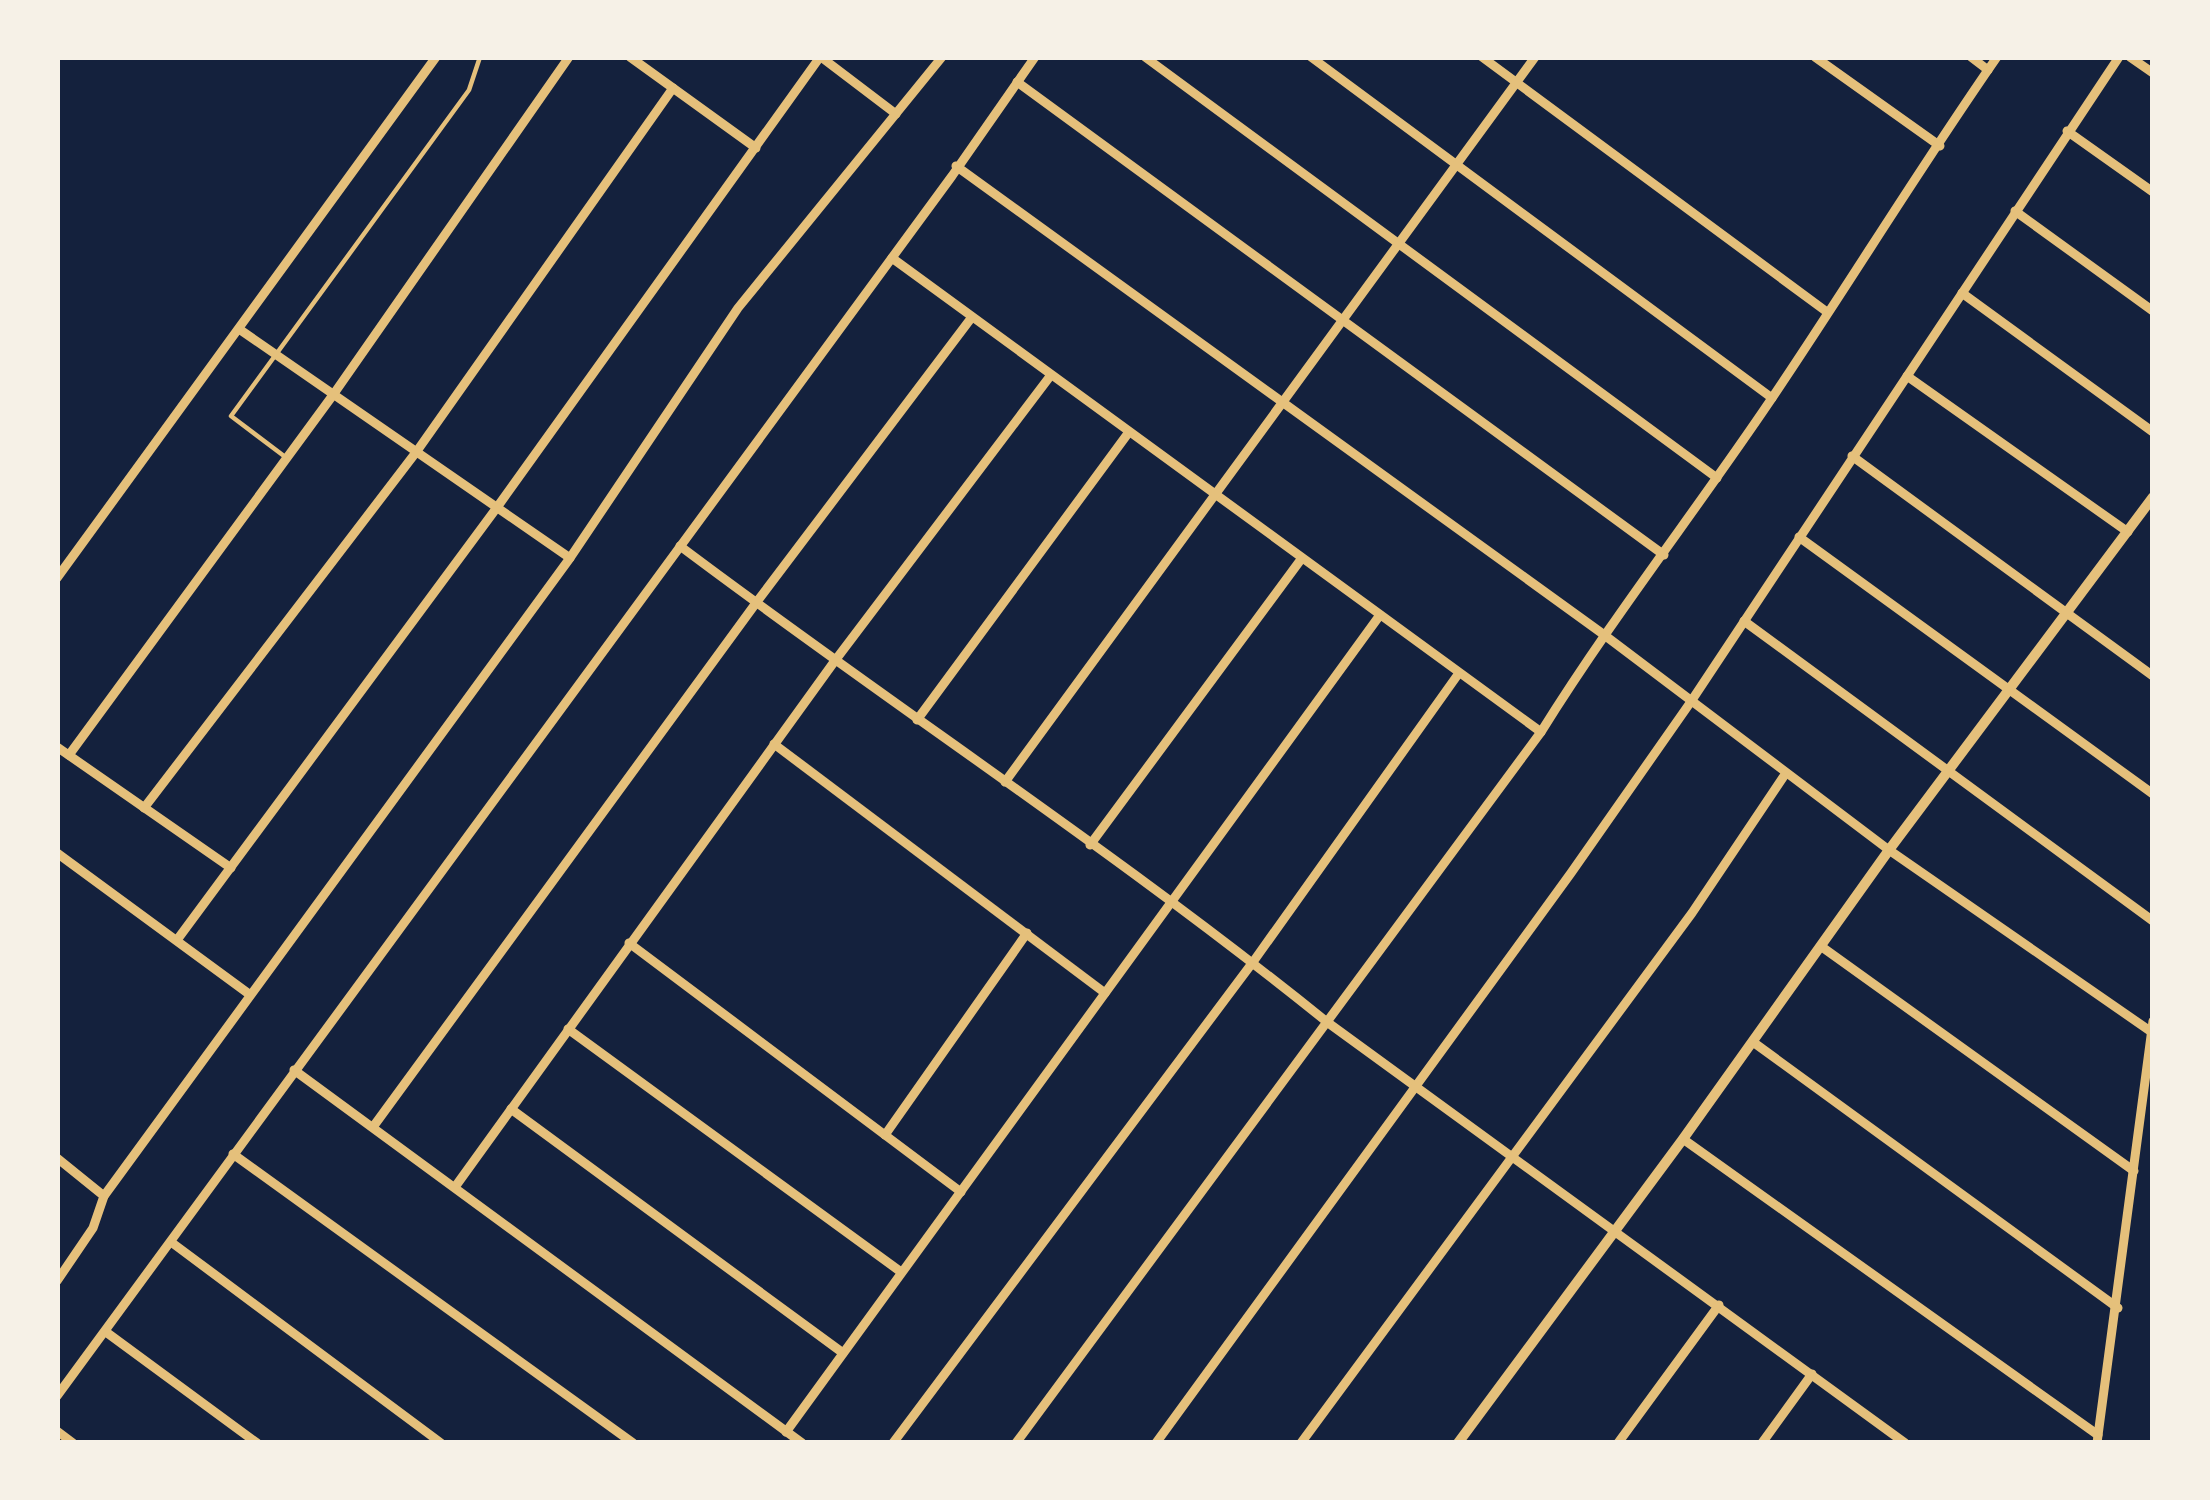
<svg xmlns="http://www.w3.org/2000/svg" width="2210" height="1500" font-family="'Exo 2',sans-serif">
	<rect width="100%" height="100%" fill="#14213d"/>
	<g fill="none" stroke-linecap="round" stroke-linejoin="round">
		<!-- service -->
		<polyline stroke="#e5c07b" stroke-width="4.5" points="284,456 231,416 469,90 480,57"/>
		<!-- minor -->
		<g stroke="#e5c07b" stroke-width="9">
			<polyline points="630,57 756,148"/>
			<polyline points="821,57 896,114"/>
			<polyline points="1145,57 1717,478"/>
			<polyline points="1311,57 1772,398"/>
			<polyline points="1482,57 1827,312"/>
			<polyline points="1815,57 1940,146"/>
			<polyline points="1971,57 1988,70"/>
			<polyline points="2130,57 2153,73"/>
			<polyline points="1017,82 1664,555"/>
			<polyline points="2067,131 2153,192"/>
			<polyline points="956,166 1603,634 1889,850 2153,1033"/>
			<polyline points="2015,211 2153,311"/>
			<polyline points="892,258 1541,732"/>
			<polyline points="1962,293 2153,432"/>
			<polyline points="239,329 570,558"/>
			<polyline points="1907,376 2128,532"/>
			<polyline points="1852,456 2153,676"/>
			<polyline points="1799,537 2153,794"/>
			<path d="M 680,546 C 894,707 1119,854 1327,1022 L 1905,1443"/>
			<polyline points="57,578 436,57"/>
			<polyline points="1744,621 2153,921"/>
			<polyline points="917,720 1129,432"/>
			<polyline points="774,744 1105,993"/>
			<polyline points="57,747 231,868"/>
			<polyline points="69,755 333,395 569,57"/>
			<polyline points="1005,782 1535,57"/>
			<polyline points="144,808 417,451 673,88"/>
			<polyline points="1090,845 1302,558"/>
			<polyline points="57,853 249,994"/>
			<polyline points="177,940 498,506 820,57"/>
			<polyline points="629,943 961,1192"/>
			<polyline points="1822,947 2134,1171"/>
			<polyline points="568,1029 901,1272"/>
			<polyline points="1753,1042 2118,1308"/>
			<polyline points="294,1070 802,1443"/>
			<polyline points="511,1109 843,1353"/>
			<polyline points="373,1127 756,603 972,317"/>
			<polyline points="885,1135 1027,933"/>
			<polyline points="1683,1139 2098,1435"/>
			<polyline points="233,1154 633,1443"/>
			<polyline points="57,1158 104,1196 93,1228 57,1281"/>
			<polyline points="455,1187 834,662 1051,375"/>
			<polyline points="104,1196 570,558 738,308 942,57"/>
			<polyline points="171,1242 441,1443"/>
			<polyline points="106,1332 257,1443"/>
			<polyline points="57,1396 952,176 1035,57"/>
			<polyline points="57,1431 73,1443"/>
			<polyline points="786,1432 1380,615"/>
			<polyline points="893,1443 1253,962 1459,673"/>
			<path d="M 1016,1443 L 1541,732 C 1612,618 1695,512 1770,401 C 1847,287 1919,169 1997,57"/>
			<polyline points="1156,1443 1571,873 1690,703 2119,57"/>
			<polyline points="1301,1443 1692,913 1786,773"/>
			<polyline points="1618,1443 1719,1305"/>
			<polyline points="1762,1443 1812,1374"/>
			<polyline points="2097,1443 2153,1021"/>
		</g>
		<!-- tertiary -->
		<polyline stroke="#e5c07b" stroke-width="10" points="1458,1443 1683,1139 1889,850 2153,497"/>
	</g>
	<!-- border -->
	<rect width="2210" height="1500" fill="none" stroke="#f6f1e7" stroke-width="120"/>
</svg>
